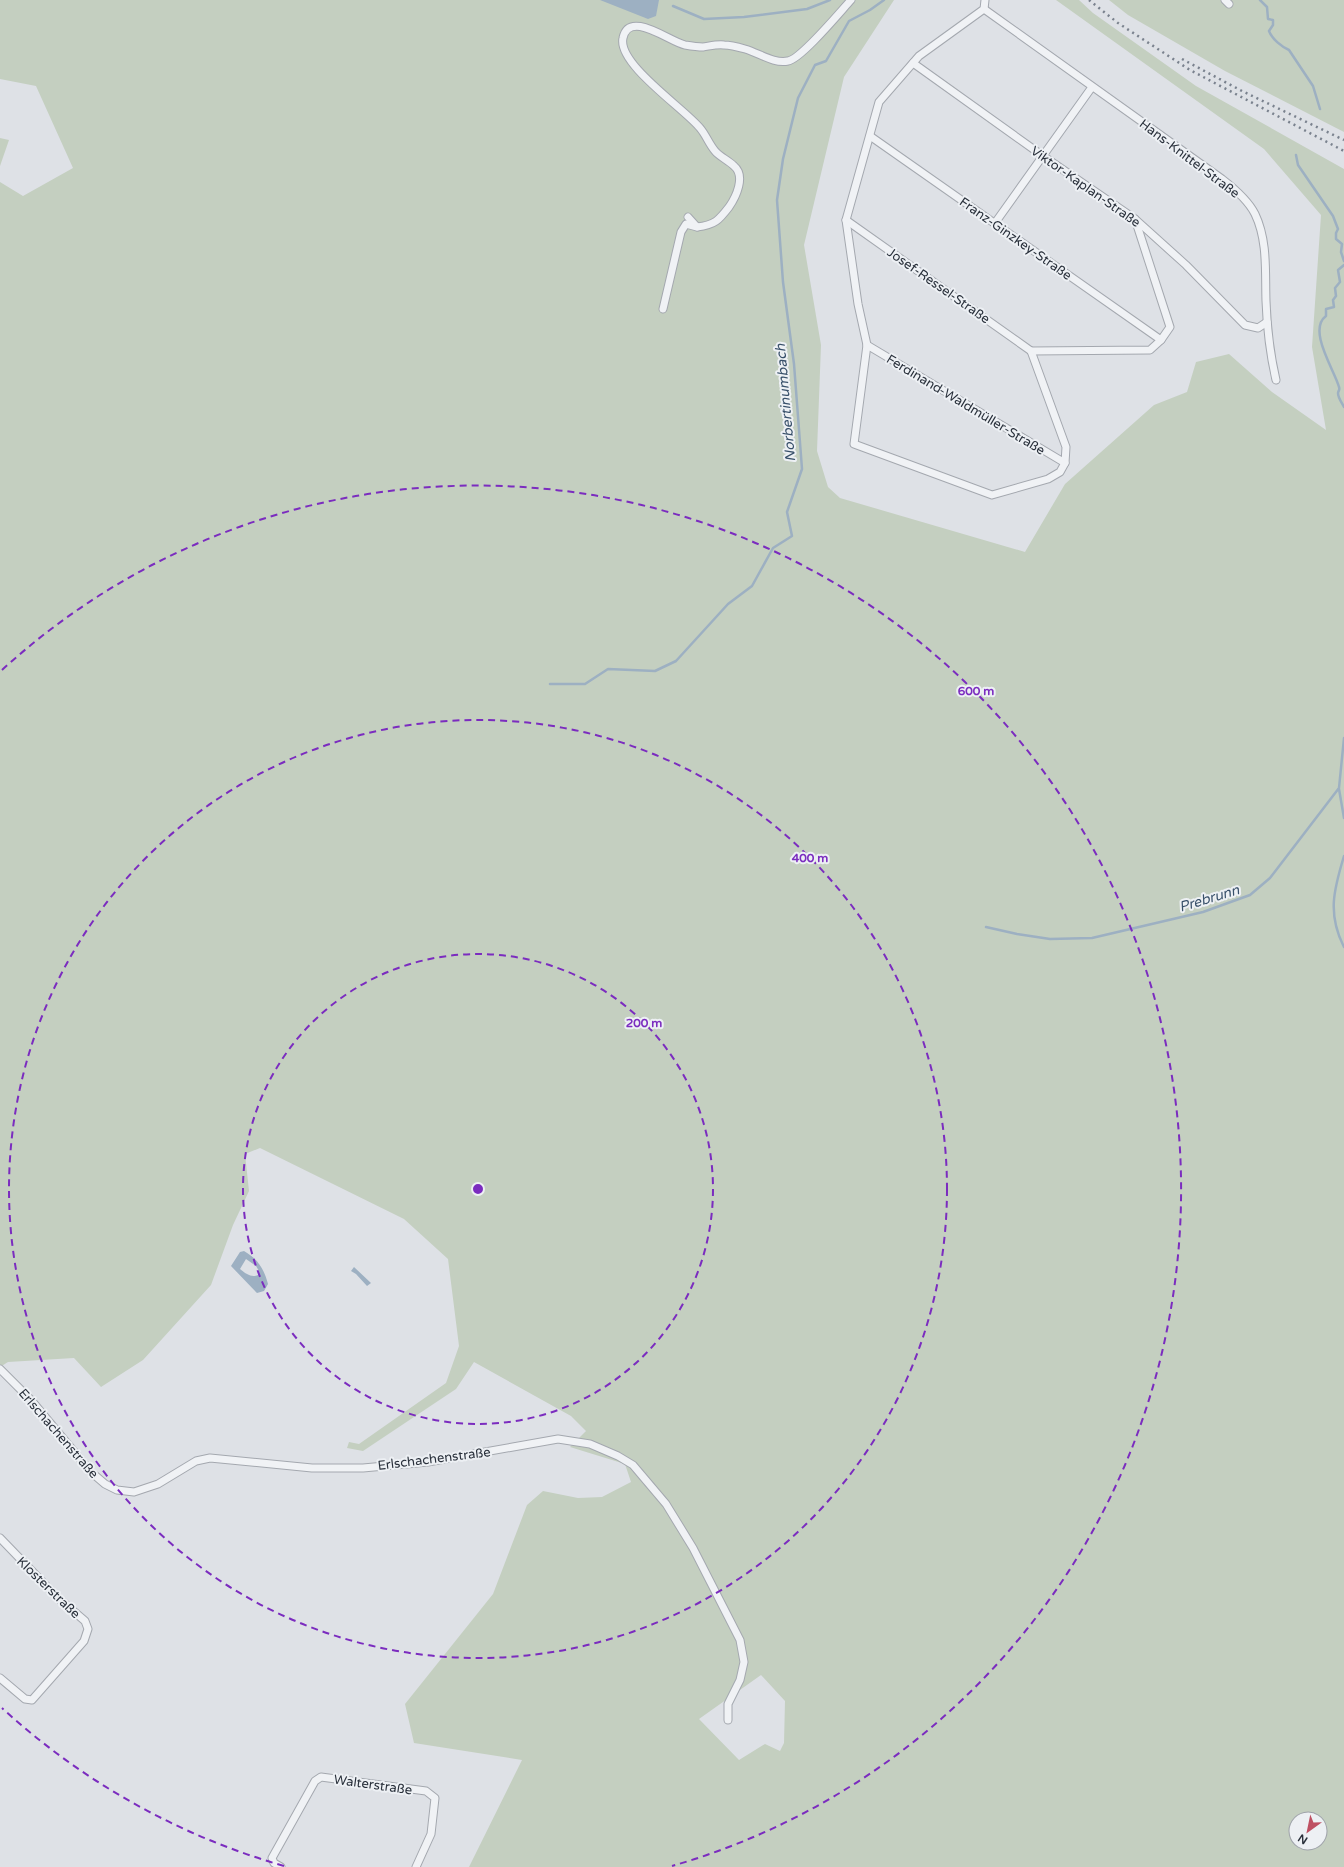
<svg xmlns="http://www.w3.org/2000/svg" width="1344" height="1867" font-family="'Varela Round',sans-serif">
	<rect width="100%" height="100%" fill="#dee1e6"/>
	<!-- green -->
	<g fill="#c4cfc0" fill-rule="evenodd">
		<path d="M 0,0 L 894,0 L 844,77 L 804,245 L 821,345 L 817,451 L 828,487 L 840,498 L 1025,552 L 1065,484 L 1154,405 L 1187,392 L 1196,362 L 1229,354 L 1272,392 L 1326,430 L 1312,347 L 1321,215 L 1264,149 L 1056,0 L 1079,0 L 1093,13 L 1196,86 L 1344,169 L 1344,1867 L 469,1867 L 522,1760 L 414,1743 L 405,1704 L 493,1594 L 527,1505 L 543,1491 L 578,1498 L 602,1497 L 631,1482 L 625,1464 L 570,1447 L 586,1431 L 571,1416 L 474,1362 L 456,1389 L 363,1451 L 347,1448 L 349,1442 L 359,1444 L 446,1383 L 459,1346 L 448,1259 L 404,1219 L 260,1148 L 245,1154 L 249,1191 L 233,1225 L 211,1285 L 143,1360 L 101,1387 L 74,1358 L 8,1362 L 0,1367 L 0,182 L 23,196 L 73,168 L 36,86 L 0,79 ZM 761,1675 L 785,1701 L 784,1743 L 780,1751 L 765,1744 L 739,1760 L 699,1719 ZM 1296,1819 L 1320,1819 L 1320,1843 L 1296,1843 Z"/>
		<polygon points="1109,0 1344,0 1344,132 1225,71 1128,15"/>
		<polygon points="0,138 9,140 0,166"/>
	</g>
	<!-- water -->
	<g fill="#9db0c2" fill-rule="evenodd">
		<polygon points="600,0 659,0 656,16 648,19"/>
		<path d="M 244,1251 C 258,1259 264,1269 268,1284 L 264,1291 L 257,1293 L 231,1266 L 240,1252 ZM 246,1259 L 256,1266 L 259,1271 L 258,1275 C 251,1278 245,1273 240,1269 Z"/>
		<polygon points="354,1267 371,1283 367,1286 356,1274 351,1271"/>
	</g>
	<g fill="none" stroke-linecap="round" stroke-linejoin="round">
		<!-- stream -->
		<g stroke="#9db0c2" stroke-width="2.5">
			<path d="M 1260,0 L 1267,7 L 1268,19 L 1273,20 L 1273,25 L 1269,31 C 1272,39 1282,47 1289,50 L 1313,86 L 1320,109"/>
			<polyline points="673,6 704,19 744,17 807,9 830,0"/>
			<polyline points="1296,155 1298,165 1333,216 1338,229 1336,233 1336,239 1342,244 1341,252 1344,261"/>
			<path d="M 1344,265 L 1338,270 L 1340,282 L 1335,288 L 1336,296 L 1333,300 L 1334,307 L 1326,309 L 1326,316 C 1307,330 1335,371 1339,387 C 1340,390 1339,389 1338,393 C 1338,398 1342,403 1344,407"/>
			<polyline points="550,684 585,684 608,669 655,671 676,661 728,604 752,586 773,548 792,536 787,512 802,469 794,364 783,282 777,200 783,159 798,98 815,65 826,61 849,21 870,10 884,0"/>
			<polyline points="1339,789 1344,818"/>
			<path d="M 1344,856 C 1334,889 1327,914 1344,947"/>
			<polyline points="986,927 1017,934 1050,939 1092,938 1203,912 1250,895 1270,878 1339,788 1344,738"/>
		</g>
		<!-- street casing -->
		<g stroke="#a4a8af" stroke-width="9">
			<g id="street">
				<polyline points="985,0 984,9 919,56 879,102 846,220 858,304 867,345 854,444 992,495 1048,479 1060,472 1065,463 1066,447 1031,351 1150,350 1161,340 1170,327 1135,219"/>
				<polyline points="1225,0 1229,4"/>
				<path d="M 984,9 L 1222,179 C 1235,189 1248,200 1255,214 C 1268,241 1265,273 1266,301 C 1267,328 1270,354 1276,380"/>
				<polyline points="913,63 1043,156 1135,219 1186,265 1245,325 1258,328 1267,322"/>
				<polyline points="870,136 1161,340"/>
				<path d="M 688,217 L 697,227 C 715,225 719,220 729,207 C 736,197 746,176 734,166 C 728,160 720,157 715,151 C 709,144 706,135 700,128 C 685,109 617,64 623,38 C 629,9 670,42 685,45 C 691,46 697,47 703,47 C 710,46 718,44 724,45 C 731,45 738,47 745,49 C 759,53 774,64 788,61 C 801,59 840,12 851,0"/>
				<polyline points="846,220 1031,351"/>
				<polyline points="995,223 1092,87"/>
				<polyline points="663,309 681,232 686,224 697,227"/>
				<polyline points="867,345 1065,463"/>
				<polyline points="0,1369 31,1400 91,1472 105,1484 117,1490 134,1492 158,1484 196,1461 210,1458 312,1468 363,1468 428,1462 558,1439 590,1444 618,1456 633,1465 666,1504 693,1548 740,1640 744,1662 740,1680 728,1704 728,1720"/>
				<polyline points="0,1538 57,1597 85,1621 88,1629 84,1641 32,1700 25,1699 0,1678"/>
				<polyline points="281,1867 274,1863 272,1858 315,1781 321,1777 426,1791 435,1798 431,1834 416,1867"/>
			</g>
		</g>
		<!-- street -->
		<use href="#street" stroke="#f0f2f5" stroke-width="7"/>
		<!-- rail -->
		<g stroke="#7a828e" stroke-width="2.5" stroke-dasharray="2 4" stroke-linecap="butt">
			<polyline points="1089,0 1118,23 1190,70 1344,151"/>
			<polyline points="1182,59 1242,91 1344,140"/>
		</g>
	</g>
	<!-- distance rings -->
	<g fill="none" stroke="#7b2cbf" stroke-width="2" stroke-dasharray="7 5">
		<circle cx="478" cy="1189" r="235"/>
		<circle cx="478" cy="1189" r="469"/>
		<path d="M284 1866A704 704 0 0 1 2 1708M2 670A704 704 0 1 1 672 1866"/>
	</g>
	<g text-anchor="middle" stroke-width="4" stroke-linejoin="round" paint-order="stroke">
		<!-- street labels -->
		<g font-size="13" fill="#29303b" stroke="#edf0f4">
			<text transform="translate(1190 158) rotate(37)" y="5">Hans-Knittel-Straße</text>
			<text transform="translate(1086 186) rotate(35)" y="5">Viktor-Kaplan-Straße</text>
			<text transform="translate(1016 238) rotate(35)" y="5">Franz-Ginzkey-Straße</text>
			<text transform="translate(939 285) rotate(35)" y="5">Josef-Ressel-Straße</text>
			<text transform="translate(966 404) rotate(31)" y="5">Ferdinand-Waldmüller-Straße</text>
			<text transform="translate(59 1433) rotate(49)" y="5">Erlschachenstraße</text>
			<text transform="translate(434 1458) rotate(-7)" y="5">Erlschachenstraße</text>
			<text transform="translate(49 1587) rotate(44)" y="5">Klosterstraße</text>
			<text transform="translate(373 1784) rotate(8)" y="5">Walterstraße</text>
		</g>
		<!-- water labels -->
		<g font-size="14" font-style="italic" fill="#38506a" stroke="#edf0f4">
			<text transform="translate(785 403) rotate(-95)" y="5">Norbertinumbach</text>
			<text transform="translate(1209 898) rotate(-17)" y="5">Prebrunn</text>
		</g>
	</g>
	<circle cx="478" cy="1189" r="6" fill="#7b2cbf" stroke="#edf0f4" stroke-width="2"/>
	<g font-size="12" text-anchor="middle" font-weight="bold" fill="#7b2cbf" stroke="#edf0f4" stroke-width="4" stroke-linejoin="round" paint-order="stroke">
		<text x="976" y="695">600 m</text>
		<text x="810" y="862">400 m</text>
		<text x="644" y="1027">200 m</text>
	</g>
	<!-- north arrow -->
	<g transform="translate(1308 1831) rotate(213)"><circle r="19" fill="#edf0f4" stroke="#9fa3aa"/>
	<path d="M0-3L7 15L0 10L-7 15Z" fill="#be5063"/>
	<text y="-6" font-size="11" font-weight="bold" text-anchor="middle" fill="#29303b">N</text>
	</g>
</svg>
